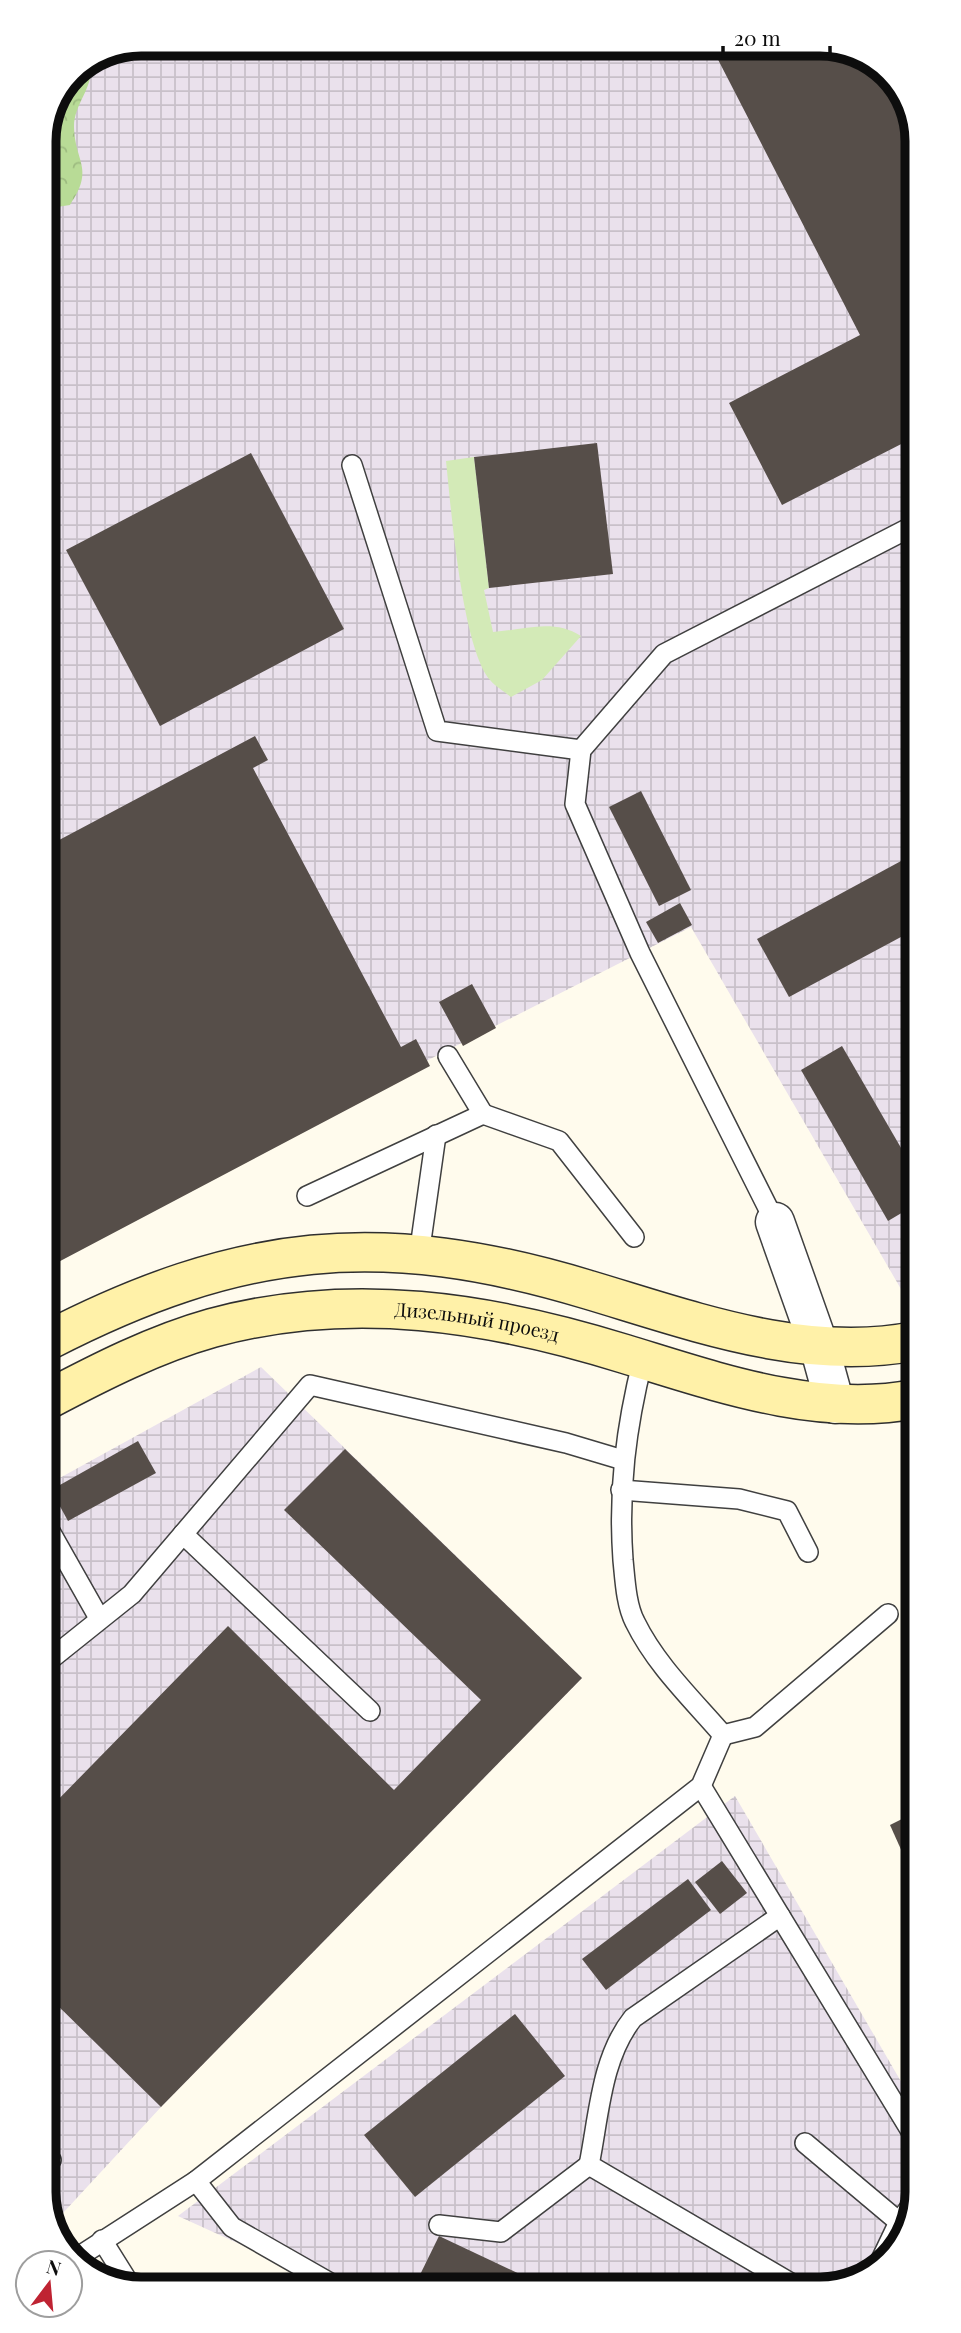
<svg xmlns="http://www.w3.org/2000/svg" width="961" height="2333" font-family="'Playfair Display',serif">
	<defs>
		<pattern id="industrial-grid" width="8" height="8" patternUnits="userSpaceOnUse" patternTransform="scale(1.75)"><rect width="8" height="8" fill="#eae1ec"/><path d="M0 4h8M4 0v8" fill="none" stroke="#c8c0c9"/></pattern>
		<pattern id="forest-crowns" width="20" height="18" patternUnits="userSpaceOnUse" patternTransform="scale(1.75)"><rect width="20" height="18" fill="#b8db96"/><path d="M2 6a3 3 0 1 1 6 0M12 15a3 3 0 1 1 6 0" fill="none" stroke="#9dbb80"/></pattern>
	</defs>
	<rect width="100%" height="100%" fill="#fffbed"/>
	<!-- industrial -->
	<g fill="url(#industrial-grid)">
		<polygon points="141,44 827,44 880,64 912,110 915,1300 905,1296 691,927 47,1253 44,135 72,72"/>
		<polygon points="261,1367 582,1678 161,2107 51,2226 47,1485"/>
		<polygon points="735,1796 917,2109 917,2193 897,2251 851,2284 336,2288 178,2216"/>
	</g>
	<!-- grass -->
	<path fill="#d3eab7" d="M 474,457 L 489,588 L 484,590 L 493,632 C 524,630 553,618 581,636 L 542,680 L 511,697 C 505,692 496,687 490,680 C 462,647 451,508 446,461 Z"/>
	<!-- forest -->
	<path fill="url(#forest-crowns)" d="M 91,64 C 93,90 74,103 74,127 C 75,163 95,168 70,205 L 44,209 L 44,135 L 72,72 Z"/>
	<!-- building -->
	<g fill="#564e49">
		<polygon points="710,44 827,44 880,64 912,110 913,438 782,505 729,403 860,335"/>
		<polygon points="597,443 613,574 489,588 474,457"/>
		<polygon points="251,453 344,629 160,726 66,550"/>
		<polygon points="255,736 268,760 253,768 401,1047 416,1039 430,1066 47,1268 46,847"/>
		<polygon points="641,791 691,890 659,906 609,807"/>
		<polygon points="914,854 914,930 789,997 757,939"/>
		<polygon points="680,903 692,925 658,943 646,922"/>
		<polygon points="472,984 496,1028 463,1046 439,1002"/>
		<polygon points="842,1046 915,1172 915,1205 888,1221 801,1070"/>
		<polygon points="138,1441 156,1473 68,1521 51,1490"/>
		<polygon points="345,1449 582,1678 161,2107 48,1996 48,1810 228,1626 394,1790 481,1700 284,1510"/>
		<polygon points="916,1812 916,1883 890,1825"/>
		<polygon points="722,1861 747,1893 720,1914 695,1882"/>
		<polygon points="688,1879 711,1910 606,1990 582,1959"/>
		<polygon points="515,2014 565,2076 415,2197 364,2135"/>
		<polygon points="439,2236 545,2286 414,2287"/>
	</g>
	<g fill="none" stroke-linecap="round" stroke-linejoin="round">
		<!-- lane casing -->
		<g stroke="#404040" stroke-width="22">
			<g id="lane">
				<polyline points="352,465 437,731 581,750"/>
				<polyline points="483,1114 559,1141 634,1237"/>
				<polyline points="307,1196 483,1114 448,1056"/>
				<polyline points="775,1222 640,953 575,804 581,750 664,654 913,526"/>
				<polyline points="419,1255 436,1135"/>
				<polyline points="621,1490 739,1499 787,1511 808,1552"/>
				<polyline points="47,1526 99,1618"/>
				<polyline points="183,1534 370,1711"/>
				<polyline points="47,1662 132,1594 310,1385 566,1443 623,1460"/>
				<polyline points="723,1735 755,1727 888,1614"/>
				<polyline points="701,1786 917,2141"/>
				<path d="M 780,1916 L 633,2018 C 601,2058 599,2116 589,2165 L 794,2285"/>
				<polyline points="805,2143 899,2222"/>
				<polyline points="49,2158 51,2160"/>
				<polyline points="196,2181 232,2227 339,2288"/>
				<polyline points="439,2225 501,2232 589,2165"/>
				<polyline points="102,2240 132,2288"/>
				<path d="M 75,2259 L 196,2181 L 701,1786 L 723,1735 C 692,1699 656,1665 635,1622 C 626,1605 625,1579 623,1560 C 618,1490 626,1427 643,1359"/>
				<polyline points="879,2264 899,2222 914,2202"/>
			</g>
		</g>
		<!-- street casing -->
		<g stroke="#404040" stroke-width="41">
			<polyline id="street" points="775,1222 819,1346 835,1404"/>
		</g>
		<!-- secondary casing -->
		<g stroke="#2f2f2f" stroke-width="41">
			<g id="secondary">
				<path d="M 47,1341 C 239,1242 381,1227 589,1290 C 693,1321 805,1363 915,1341"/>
				<path id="s1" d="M 47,1400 C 100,1372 155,1344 212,1328 C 351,1290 490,1312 625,1354 C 717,1382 817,1418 915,1399"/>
			</g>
		</g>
		<!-- lane -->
		<use href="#lane" stroke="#fff" stroke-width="19"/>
		<!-- street -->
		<use href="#street" stroke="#fff" stroke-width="38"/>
		<!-- secondary -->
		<use href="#secondary" stroke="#fff1a8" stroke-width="38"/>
	</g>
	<g text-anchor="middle" stroke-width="7" stroke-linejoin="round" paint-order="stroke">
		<!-- street labels -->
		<g font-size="19" fill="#0d0d0d" stroke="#fff">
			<text dy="7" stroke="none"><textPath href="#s1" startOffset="448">Дизельный проезд</textPath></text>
		</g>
	</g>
	<!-- crop -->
	<path d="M0 0H961V2333H0ZM141 56H820A85 85 0 0 1 905 141V2192A85 85 0 0 1 820 2277H141A85 85 0 0 1 56 2192V141A85 85 0 0 1 141 56Z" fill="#fff" fill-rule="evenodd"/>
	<path fill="none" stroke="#0d0d0d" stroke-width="9" d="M141 56H820A85 85 0 0 1 905 141V2192A85 85 0 0 1 820 2277H141A85 85 0 0 1 56 2192V141A85 85 0 0 1 141 56Z"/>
	<!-- north arrow -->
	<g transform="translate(49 2284) rotate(16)"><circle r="33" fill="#ffffff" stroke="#9e9e9e" stroke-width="2"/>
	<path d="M0-5L12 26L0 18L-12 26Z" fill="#bf2332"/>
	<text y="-10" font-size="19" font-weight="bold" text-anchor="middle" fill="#0d0d0d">N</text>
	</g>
	<!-- scale -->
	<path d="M723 46v10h107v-10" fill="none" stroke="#0d0d0d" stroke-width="3.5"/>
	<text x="734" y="46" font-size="21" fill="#0d0d0d" stroke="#ffffff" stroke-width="5" paint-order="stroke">20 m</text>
</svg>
